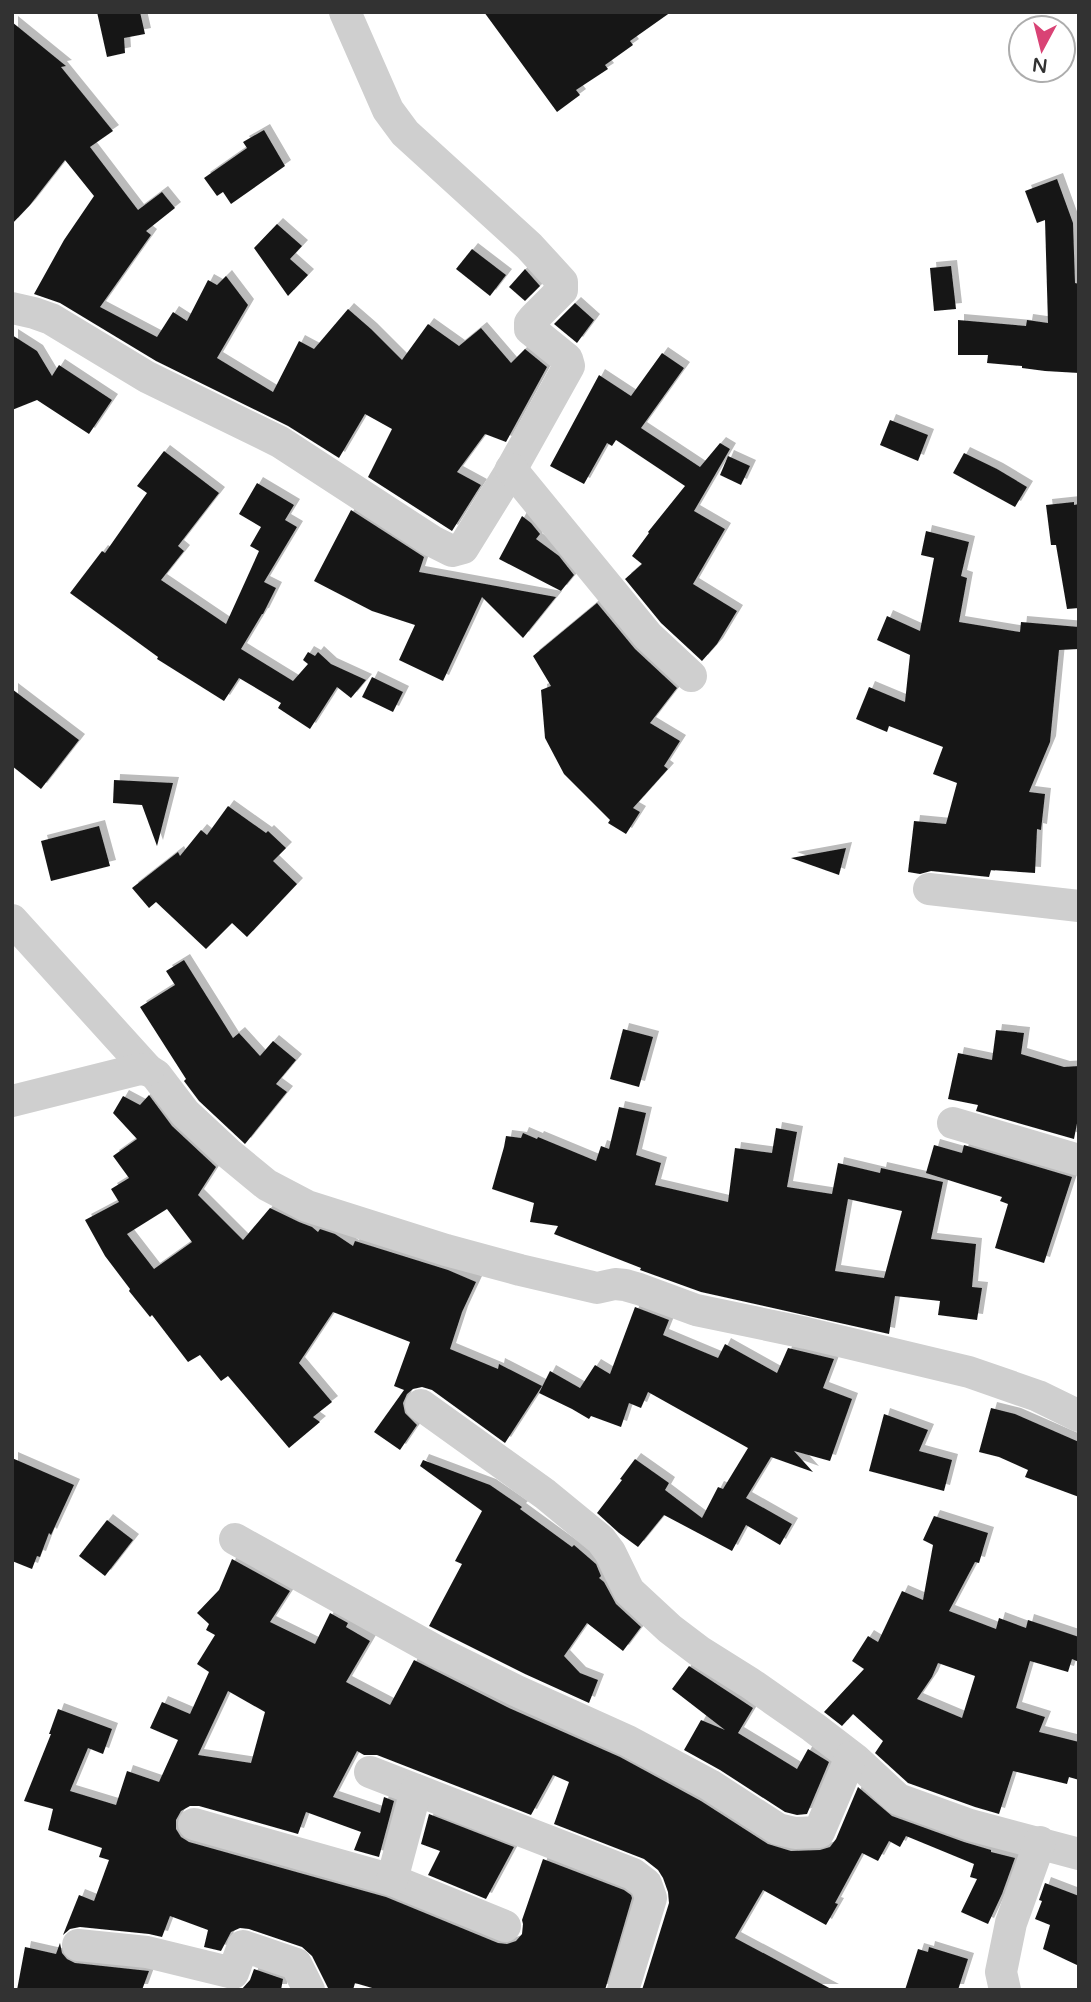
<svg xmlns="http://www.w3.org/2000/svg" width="1091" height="2002" font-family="'Varela Round',sans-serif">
	<defs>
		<filter id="shadow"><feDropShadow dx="6" dy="-6" stdDeviation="0" flood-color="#0004"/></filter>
	</defs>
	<rect width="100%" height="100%" fill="#fff"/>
	<!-- building -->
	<g fill="#191919" fill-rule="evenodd" filter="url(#shadow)">
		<polygon points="97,12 140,12 145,34 124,38 125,53 107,57"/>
		<polygon points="484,12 671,12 630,41 633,45 605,65 608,69 576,90 580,95 557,112"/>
		<polygon points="12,22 66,66 61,67 113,131 90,147 138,210 162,192 175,208 146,231 151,235 100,307 157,337 173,312 187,321 208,280 217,285 226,276 248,305 217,358 273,392 299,341 314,349 348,309 371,329 402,360 428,324 459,346 481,328 511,363 525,349 547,367 506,442 485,434 457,472 481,485 452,531 368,477 392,429 365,414 339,458 288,426 156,361 60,303 34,294 64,240 94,196 65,160 30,205 12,224"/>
		<polygon points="264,130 285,166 231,204 223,192 217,196 204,178 247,148 243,142"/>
		<polygon points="1057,179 1073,223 1075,283 1079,284 1079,373 1045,371 1022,368 1022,366 987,363 988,355 958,355 958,320 1026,326 1027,320 1048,323 1045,220 1037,223 1025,191"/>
		<polygon points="277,224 302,246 290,259 308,275 288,296 254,248"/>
		<polygon points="472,249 506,275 490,296 456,269"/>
		<polygon points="951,266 956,309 934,311 930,268"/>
		<polygon points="525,269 540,286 525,301 509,287"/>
		<polygon points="575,303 594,320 577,343 554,324"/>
		<polygon points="12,335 37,351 52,376 59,365 112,400 89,434 37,400 12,410"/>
		<polygon points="662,353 684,368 641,428 700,467 720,443 730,449 694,511 725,529 693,584 737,611 717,644 702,661 661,623 625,579 642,564 632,556 649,533 648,532 685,486 616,440 612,446 607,443 584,484 550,466 599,375 631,396"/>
		<polygon points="890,420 928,435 918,461 880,445"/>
		<polygon points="164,451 219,493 178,546 184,551 161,580 226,624 259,551 250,546 261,527 239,514 257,483 294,505 285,520 297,527 264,582 276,588 263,614 262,614 241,649 293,681 308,664 303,660 308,652 315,656 318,652 331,664 366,680 351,698 337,687 310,729 278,708 281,703 239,678 224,701 157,659 158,657 70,593 102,551 105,553 147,493 137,486"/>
		<polygon points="964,453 997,469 1027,487 1015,507 953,473"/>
		<polygon points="728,456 750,466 741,485 720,475"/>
		<polygon points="1074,502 1074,505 1079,504 1079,608 1067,609 1056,545 1051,545 1046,505"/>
		<polygon points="351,510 424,557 419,572 556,597 523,638 482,597 443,681 399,660 415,625 372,611 314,581"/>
		<polygon points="522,516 531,523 540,534 536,539 559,556 574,575 561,591 499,559"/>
		<polygon points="926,531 969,542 961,576 967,578 959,622 1020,632 1021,622 1079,627 1079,649 1059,650 1050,742 1029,792 1045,794 1041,830 1037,829 1035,873 991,870 989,877 931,871 920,874 908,872 914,821 946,824 957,783 933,774 943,747 889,726 887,732 856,719 869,687 905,702 910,655 877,640 887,616 920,631 934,558 921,555"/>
		<polygon points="597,603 635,649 677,688 650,723 680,741 664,766 668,769 633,808 640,812 626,834 608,823 610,820 564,774 545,738 541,690 551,686 533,656"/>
		<polygon points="372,677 403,692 393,712 362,697"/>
		<polygon points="12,689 79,740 41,789 12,766"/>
		<polygon points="114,780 173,783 157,846 142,805 113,803"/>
		<polygon points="228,806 266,833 268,831 286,848 273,861 297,884 247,937 232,923 206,949 156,902 149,908 132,888 178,852 180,856 201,830 207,835"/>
		<polygon points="99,826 110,866 51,881 41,841"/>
		<polygon points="846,848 839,875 791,858"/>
		<polygon points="184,960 233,1038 239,1033 260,1056 273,1041 296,1060 276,1084 287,1092 245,1144 199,1101 184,1081 186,1079 140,1007 175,985 166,971"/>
		<polygon points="623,1029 653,1037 639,1087 610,1079"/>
		<polygon points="996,1030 1024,1033 1021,1054 1064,1067 1079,1066 1079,1113 1074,1139 976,1111 978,1105 948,1099 958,1053 992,1060"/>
		<path d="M 149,1095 L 172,1126 L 216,1167 L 198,1195 L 243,1240 L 270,1208 L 299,1222 L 312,1227 L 318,1232 L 320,1229 L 335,1234 L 353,1246 L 355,1241 L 448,1270 L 476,1282 L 462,1312 L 450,1349 L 498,1369 L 499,1364 L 542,1386 L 505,1443 L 432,1390 L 422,1387 L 413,1389 L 407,1394 L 403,1403 L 405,1413 L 417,1425 L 400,1450 L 374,1432 L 404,1390 L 394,1386 L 410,1342 L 333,1312 L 299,1363 L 332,1402 L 313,1417 L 320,1422 L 289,1448 L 228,1376 L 221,1381 L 200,1355 L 188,1362 L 152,1315 L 150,1317 L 129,1291 L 130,1289 L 105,1256 L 85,1220 L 119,1202 L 111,1189 L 129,1178 L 113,1156 L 137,1139 L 113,1113 L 123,1096 L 140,1105 ZM 167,1209 L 192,1242 L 154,1269 L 127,1234 Z"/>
		<path d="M 619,1107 L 646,1113 L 636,1155 L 661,1163 L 655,1185 L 728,1202 L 735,1148 L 772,1153 L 776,1128 L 797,1132 L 787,1187 L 832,1194 L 838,1163 L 880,1173 L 881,1168 L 943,1182 L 931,1239 L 976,1244 L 972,1287 L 982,1288 L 977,1320 L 938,1315 L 940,1301 L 895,1296 L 889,1334 L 701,1292 L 640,1270 L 641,1268 L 554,1234 L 558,1226 L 530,1222 L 534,1203 L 492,1189 L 504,1147 L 506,1136 L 521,1138 L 523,1133 L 537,1139 L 538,1137 L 596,1161 L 601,1146 L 609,1149 ZM 848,1199 L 902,1211 L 884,1278 L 835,1271 Z"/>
		<polygon points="934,1145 962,1153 964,1145 1072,1177 1044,1263 995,1248 1008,1204 1000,1201 1002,1197 926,1173"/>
		<polygon points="635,1307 669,1320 663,1335 718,1358 725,1344 777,1373 788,1348 834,1359 823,1388 852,1399 830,1461 794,1451 813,1472 771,1457 746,1498 792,1524 780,1545 746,1525 732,1551 664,1515 638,1547 619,1533 597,1513 622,1480 620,1479 635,1459 669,1483 665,1490 702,1518 718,1487 723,1489 748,1448 648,1392 641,1408 629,1403 621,1427 591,1416 589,1419 572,1409 539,1393 550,1371 580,1388 595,1365 610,1374"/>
		<polygon points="991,1408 1015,1414 1079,1442 1079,1497 1025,1477 1028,1470 999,1457 979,1452"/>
		<polygon points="884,1414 928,1430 919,1451 952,1460 944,1491 869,1471"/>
		<polygon points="12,1458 74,1485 51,1535 49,1533 40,1557 37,1556 32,1569 12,1561"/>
		<polygon points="423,1460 490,1485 522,1507 520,1509 572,1547 574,1545 596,1564 601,1576 599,1578 604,1582 616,1604 641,1627 623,1651 587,1623 564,1656 580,1673 598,1680 589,1703 525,1674 429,1626 462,1564 455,1561 482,1511 420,1466"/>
		<path d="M 934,1516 L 988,1533 L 979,1563 L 975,1562 L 949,1611 L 996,1629 L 999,1618 L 1026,1628 L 1028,1620 L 1079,1637 L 1079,1662 L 1072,1659 L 1068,1672 L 1030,1661 L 1016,1708 L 1045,1717 L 1039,1732 L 1079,1742 L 1079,1780 L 1069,1777 L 1067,1784 L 1013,1771 L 999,1814 L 975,1807 L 908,1783 L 875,1753 L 883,1741 L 853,1714 L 842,1726 L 824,1712 L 864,1669 L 852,1661 L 868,1636 L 878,1642 L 902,1591 L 923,1600 L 933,1545 L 923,1540 ZM 938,1663 L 975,1676 L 962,1718 L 917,1699 L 932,1677 Z"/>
		<polygon points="107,1520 133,1540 105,1576 79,1556"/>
		<path d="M 232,1559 L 290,1591 L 270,1622 L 315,1644 L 330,1613 L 348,1623 L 346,1627 L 370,1641 L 346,1682 L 390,1705 L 414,1660 L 509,1708 L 620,1757 L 701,1801 L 768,1844 L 791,1851 L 820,1850 L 830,1847 L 836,1839 L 858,1787 L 892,1816 L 964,1842 L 991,1850 L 991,1852 L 1015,1858 L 1002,1894 L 988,1924 L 961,1912 L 977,1879 L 970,1877 L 974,1864 L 906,1836 L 900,1847 L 889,1841 L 878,1861 L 862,1853 L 835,1903 L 838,1904 L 826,1925 L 763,1890 L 735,1938 L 833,1990 L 642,1990 L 669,1903 L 668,1892 L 663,1878 L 658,1870 L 644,1859 L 554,1824 L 569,1782 L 553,1775 L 531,1815 L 377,1755 L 364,1755 L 357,1751 L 333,1797 L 380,1813 L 384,1797 L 394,1801 L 379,1857 L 354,1850 L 361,1832 L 306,1812 L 298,1834 L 199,1806 L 190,1806 L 181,1811 L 176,1820 L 176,1829 L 181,1837 L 189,1842 L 386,1897 L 498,1943 L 507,1944 L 516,1941 L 522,1934 L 523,1924 L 522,1920 L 543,1859 L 624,1890 L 631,1895 L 632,1898 L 605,1990 L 379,1990 L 355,1983 L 353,1990 L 329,1990 L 312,1956 L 302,1947 L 249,1929 L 240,1928 L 231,1932 L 221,1951 L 204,1947 L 208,1930 L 170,1916 L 162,1937 L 149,1934 L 80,1927 L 70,1929 L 63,1935 L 79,1895 L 94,1901 L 109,1860 L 99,1857 L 102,1848 L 48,1830 L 53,1809 L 24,1801 L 51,1734 L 49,1734 L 58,1709 L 112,1729 L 103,1754 L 88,1748 L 70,1791 L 116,1805 L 127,1771 L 159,1782 L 178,1740 L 150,1728 L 162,1702 L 190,1714 L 209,1672 L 197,1664 L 215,1635 L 206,1630 L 209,1624 L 197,1613 L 219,1590 ZM 228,1691 L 265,1712 L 251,1763 L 198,1755 Z"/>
		<polygon points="689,1666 753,1708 738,1733 797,1769 808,1749 829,1762 807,1814 797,1815 785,1812 720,1770 684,1750 701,1720 725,1730 672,1689"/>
		<polygon points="429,1814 514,1847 486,1899 428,1875 440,1851 421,1844"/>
		<polygon points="1045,1883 1079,1896 1079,1966 1043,1949 1050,1925 1035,1919 1042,1901 1039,1900"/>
		<polygon points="60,1943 62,1953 67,1959 75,1963 149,1971 142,1990 17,1990 25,1947 56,1954"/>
		<polygon points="929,1947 968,1959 958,1990 905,1990 918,1949 928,1952"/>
		<polygon points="254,1969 283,1979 281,1990 241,1990 250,1980"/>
	</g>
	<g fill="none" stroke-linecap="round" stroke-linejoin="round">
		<!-- minor -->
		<g stroke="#cfcfcf" stroke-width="32">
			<polyline points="12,308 34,313 51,319 147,377 280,442 432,541 452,551 463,548 507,477 569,366 567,359 530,329 530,323 534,318 562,290 562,282 529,246 405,133 388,110 345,12"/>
			<polyline points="511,469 648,636 691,676"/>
			<polyline points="929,889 1079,906"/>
			<polyline points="12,920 148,1070 156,1075 185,1113 228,1153 267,1185 307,1206 446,1250 520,1270 597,1288 615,1284 625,1285 639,1289 696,1310 806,1333 969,1372 1038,1396 1079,1416"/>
			<polyline points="12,1101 140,1069 148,1070"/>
			<polyline points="953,1123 1079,1160"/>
			<polyline points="421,1405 545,1494 601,1540 610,1552 629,1591 670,1629 699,1651 750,1683 813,1727 856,1760 898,1799 970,1825 1079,1854"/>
			<polyline points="235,1539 438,1652 517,1691 628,1741 710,1785 778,1829 795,1833 819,1832 851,1757"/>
			<polyline points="370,1772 633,1874 646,1884 651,1898 623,1990"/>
			<polyline points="194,1824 392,1880 505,1926"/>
			<polyline points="392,1880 416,1790"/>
			<polyline points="78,1945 147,1952 233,1973 243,1946 296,1964 309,1990"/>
			<polyline points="1005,1990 1001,1972 1011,1923 1040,1842"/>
		</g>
	</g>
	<!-- border -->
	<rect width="1091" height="2002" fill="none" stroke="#323232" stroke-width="28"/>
	<!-- north arrow -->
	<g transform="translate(1042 49) rotate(187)"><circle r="33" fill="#ffffff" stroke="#adadad" stroke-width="2"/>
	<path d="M0-5L12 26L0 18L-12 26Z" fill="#d94375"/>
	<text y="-10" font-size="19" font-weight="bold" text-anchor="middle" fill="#323232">N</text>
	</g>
</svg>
